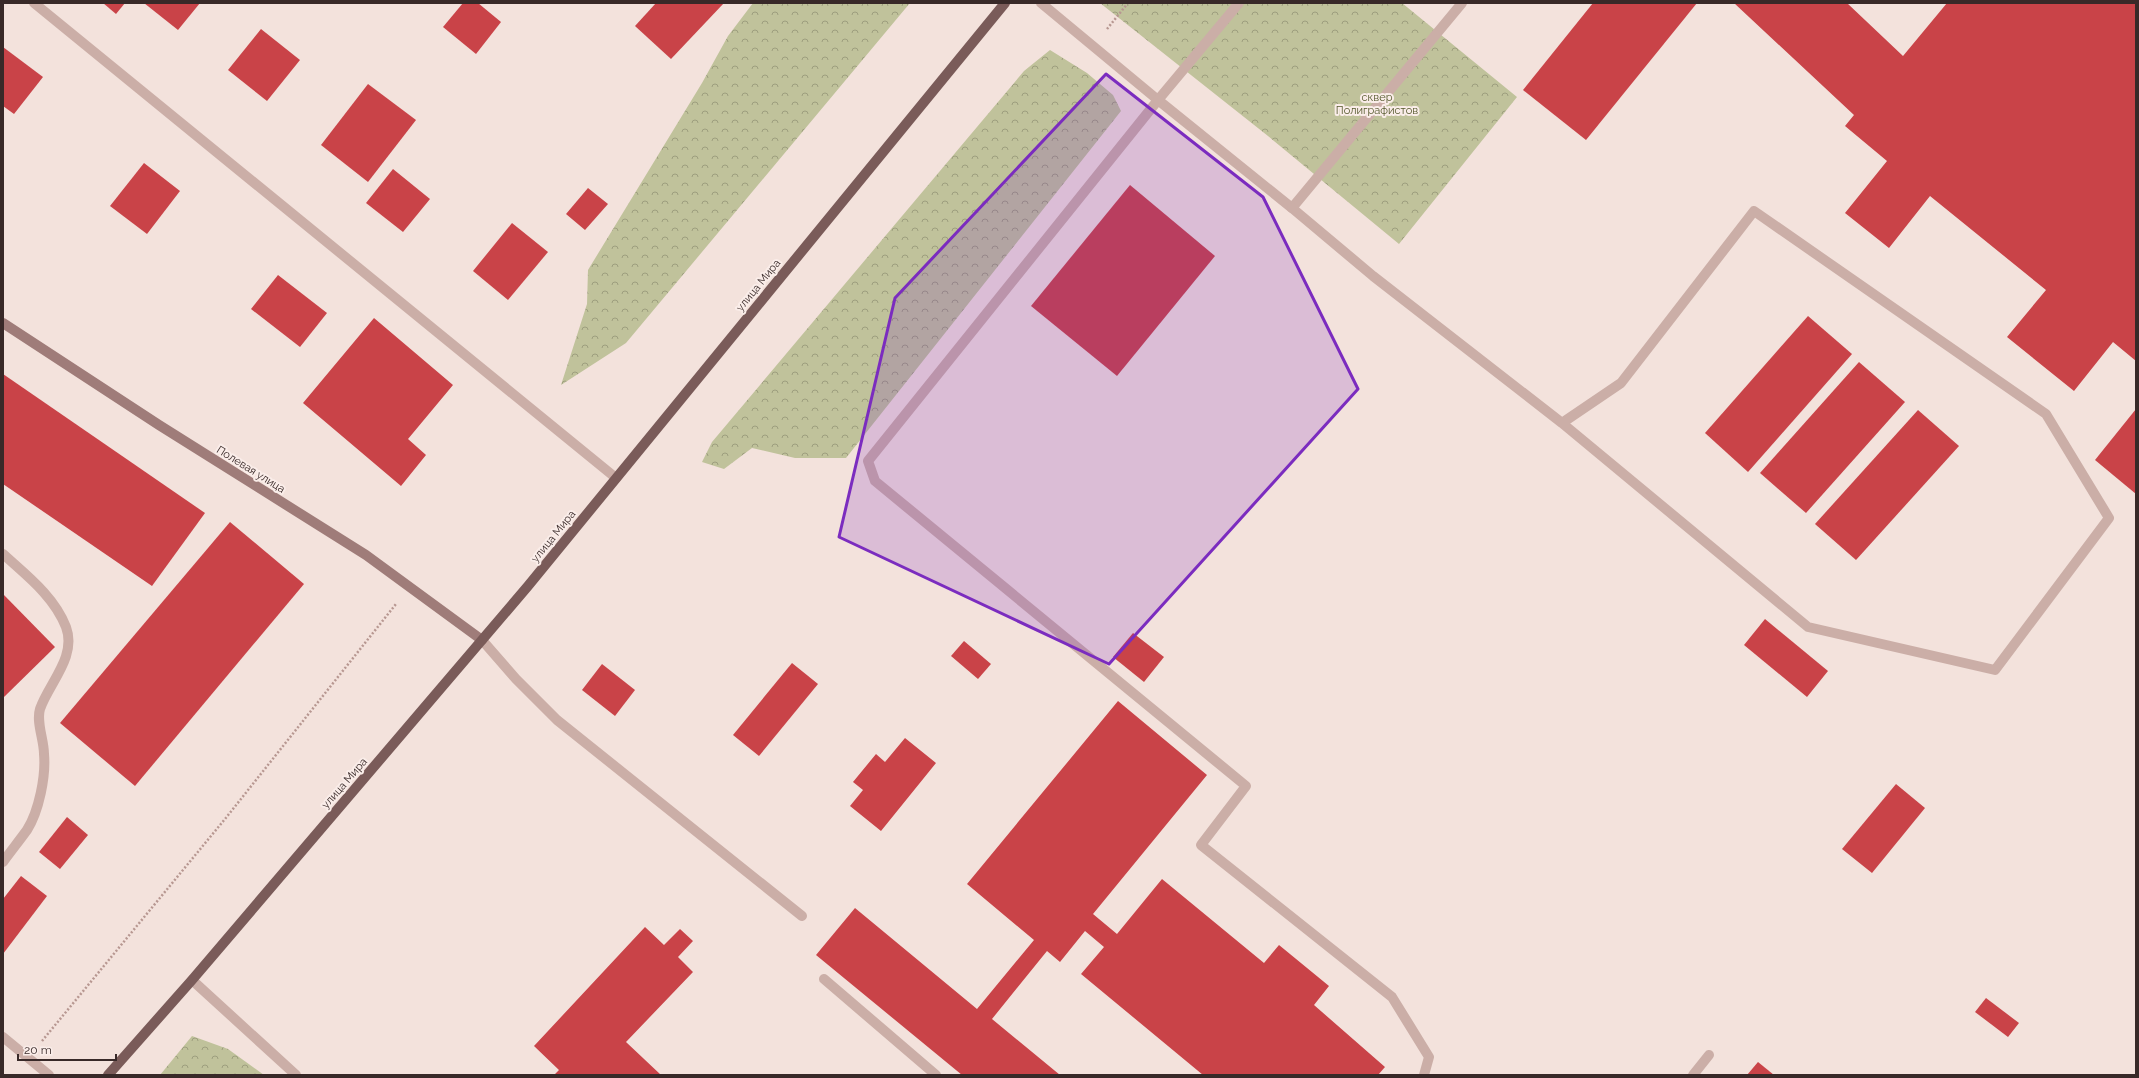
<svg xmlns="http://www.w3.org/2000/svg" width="2139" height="1078" font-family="Raleway,sans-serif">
	<defs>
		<pattern id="forest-crowns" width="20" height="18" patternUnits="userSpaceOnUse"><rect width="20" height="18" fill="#c0c29b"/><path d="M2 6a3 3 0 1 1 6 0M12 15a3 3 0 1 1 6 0" fill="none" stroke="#9d9e7e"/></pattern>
	</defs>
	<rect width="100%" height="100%" fill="#f3e2dc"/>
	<!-- forest -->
	<g fill="url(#forest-crowns)">
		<polygon points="753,3 910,3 626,343 561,385 587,304 588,270 702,83 728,36"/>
		<polygon points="1100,3 1402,3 1517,97 1399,244 1268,136"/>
		<polygon points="1050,50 1087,73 1113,95 1121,111 846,458 795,458 752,448 724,469 702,462 712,442 1024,71"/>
		<polygon points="192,1036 228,1049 264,1075 160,1075"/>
	</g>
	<!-- building -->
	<g fill="#c94348">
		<polygon points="103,3 125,3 116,14"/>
		<polygon points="144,3 200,3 178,30"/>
		<polygon points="463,3 478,3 501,22 476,54 443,27"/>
		<polygon points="656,3 724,3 671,59 635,26"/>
		<polygon points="1593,3 1697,3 1586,140 1523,90"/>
		<polygon points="1734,3 1847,3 1903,56 1947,3 2136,3 2136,361 2113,342 2074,391 2007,337 2046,290 1930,196 1889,248 1845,213 1887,161 1845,126 1854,115"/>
		<polygon points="261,29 300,60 267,101 228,70"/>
		<polygon points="3,47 43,77 14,114 3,106"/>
		<polygon points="368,84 416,120 368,182 321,145"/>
		<polygon points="144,163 180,191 147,234 110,206"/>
		<polygon points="393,169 430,199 403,232 366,203"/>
		<polygon points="1130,185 1215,256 1117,376 1031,306"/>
		<polygon points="588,188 608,204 585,230 566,214"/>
		<polygon points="512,223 548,252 508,300 473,271"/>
		<polygon points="278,275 327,313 300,347 251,309"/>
		<polygon points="1808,316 1852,354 1748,472 1705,433"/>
		<polygon points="374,318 453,385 408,439 426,455 401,486 303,403"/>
		<polygon points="1859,362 1905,402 1806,513 1760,473"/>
		<polygon points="3,374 205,513 152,586 3,484"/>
		<polygon points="2136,409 2136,494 2095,460"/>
		<polygon points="1918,410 1959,446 1856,560 1815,524"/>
		<polygon points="230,522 304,584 135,786 60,723"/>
		<polygon points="3,594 55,647 3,698"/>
		<polygon points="1765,619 1828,671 1807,697 1744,645"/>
		<polygon points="1133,633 1164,657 1144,682 1113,657"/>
		<polygon points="964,641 991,664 978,679 951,656"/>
		<polygon points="792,663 818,684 759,756 733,735"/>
		<polygon points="602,664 635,690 615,716 582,690"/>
		<polygon points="1118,701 1207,775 1093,914 1117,934 1162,879 1264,963 1279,945 1329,986 1314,1005 1385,1067 1378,1075 1203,1075 1081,974 1104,947 1085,931 1060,962 1047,951 992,1019 1060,1075 962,1075 816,955 855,908 977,1009 1034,940 967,884"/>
		<polygon points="905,738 936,763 881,831 850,806 863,790 853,782 876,754 885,762"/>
		<polygon points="1896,784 1925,808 1872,873 1842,849"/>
		<polygon points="67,817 88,835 60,869 39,852"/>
		<polygon points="21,876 47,896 3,954 3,899"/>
		<polygon points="645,927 664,945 680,929 693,941 678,957 693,972 626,1042 661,1075 554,1075 559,1070 534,1046"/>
		<polygon points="1986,998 2019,1023 2008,1037 1975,1012"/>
		<polygon points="1758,1062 1774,1075 1747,1075"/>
	</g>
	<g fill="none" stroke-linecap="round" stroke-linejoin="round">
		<!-- path -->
		<g stroke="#b79791" stroke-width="2.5" stroke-dasharray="2 2" stroke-linecap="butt">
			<polyline points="1107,29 1128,3"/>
			<polyline points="42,1041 225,819 396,604"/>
		</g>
		<!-- service -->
		<g stroke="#cbaea7" stroke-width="10">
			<polyline points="1041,3 1158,100 868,461 875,481 1246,786 1201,845 1392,997 1429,1057 1424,1075"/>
			<polyline points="1239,3 1158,100 1292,208 1462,3"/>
			<polyline points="1292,208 1373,276 1562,423 1621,383 1754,211 2046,414 2109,518 1995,670 1808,627 1562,423"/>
			<path d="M 3,554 C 26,575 54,596 66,627 C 77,657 49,683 40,709 C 36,722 44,740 44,754 C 46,776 39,811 27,830 C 19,841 11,851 3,862"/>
			<polyline points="482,640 516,679 557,720 802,916"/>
			<polyline points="824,979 936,1075"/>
			<polyline points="192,980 296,1075"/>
			<polyline points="3,1037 49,1075"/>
			<polyline points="1693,1075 1709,1055"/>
		</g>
		<!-- minor -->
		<polyline stroke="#cbaea7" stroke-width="10" points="34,3 616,478"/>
		<!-- secondary -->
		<polyline stroke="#9f7c79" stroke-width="10" points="3,323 159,425 366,555 482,640"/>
		<!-- primary -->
		<polyline stroke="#7a5b59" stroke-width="10" points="108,1075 192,980 528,586 1005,3"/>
	</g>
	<!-- marked area -->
	<path fill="#7b2cbf" fill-opacity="0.2" stroke="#7b2cbf" stroke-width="3" stroke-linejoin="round" d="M 1106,74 L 1263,197 L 1358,389 L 1109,664 L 839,537 L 895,298 Z"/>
	<g text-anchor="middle" stroke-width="4" stroke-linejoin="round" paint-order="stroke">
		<!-- park labels -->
		<g font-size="11" fill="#53572b" stroke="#faede9">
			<text x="1377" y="101">сквер<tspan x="1377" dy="13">Полиграфистов</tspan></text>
		</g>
		<!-- street labels -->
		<g font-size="11" fill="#382928" stroke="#faede9">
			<text transform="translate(758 285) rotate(-51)" y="4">улица Мира</text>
			<text transform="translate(251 469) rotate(32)" y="4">Полевая улица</text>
			<text transform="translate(553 536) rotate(-51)" y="4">улица Мира</text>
			<text transform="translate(344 783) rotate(-49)" y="4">улица Мира</text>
		</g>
	</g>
	<!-- border -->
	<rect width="2139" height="1078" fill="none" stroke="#382928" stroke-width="8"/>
	<!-- scale -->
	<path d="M18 1054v6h98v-6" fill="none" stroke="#382928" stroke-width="2"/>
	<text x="24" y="1054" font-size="12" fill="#382928" stroke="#faede9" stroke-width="3" paint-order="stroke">20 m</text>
</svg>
